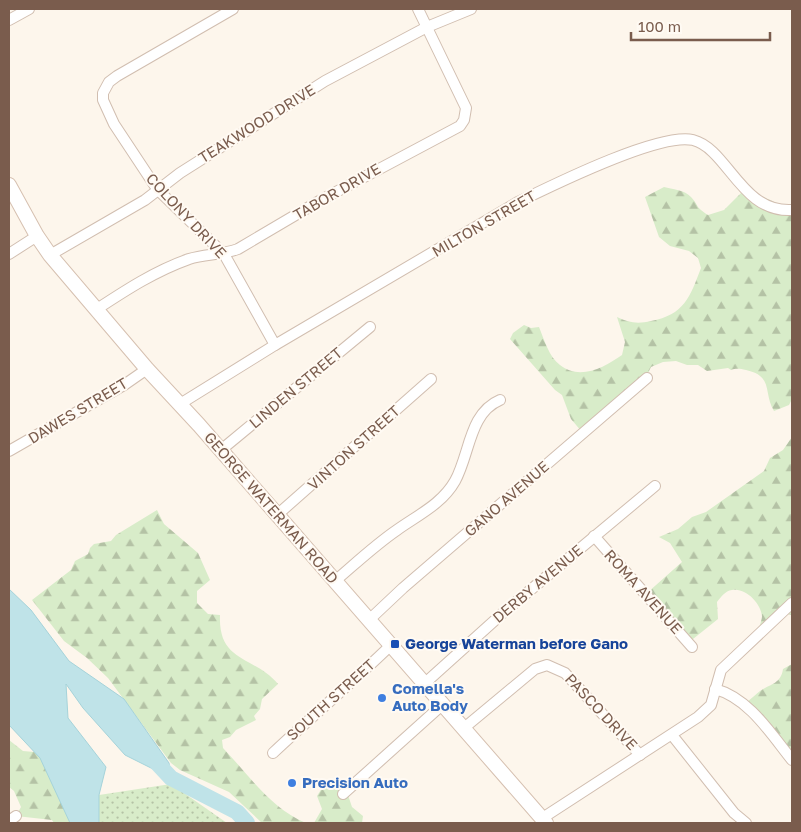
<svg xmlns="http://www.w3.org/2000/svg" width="801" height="832" font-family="'Golos Text',sans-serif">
	<defs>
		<pattern id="grass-dots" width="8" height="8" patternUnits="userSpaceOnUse" patternTransform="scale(1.25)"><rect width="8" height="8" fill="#d8ecc9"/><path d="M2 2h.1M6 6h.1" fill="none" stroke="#b4c2a5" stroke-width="1.8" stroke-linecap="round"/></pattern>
		<pattern id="forest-firs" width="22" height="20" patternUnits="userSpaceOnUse" patternTransform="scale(1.25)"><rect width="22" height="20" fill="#d8ecc9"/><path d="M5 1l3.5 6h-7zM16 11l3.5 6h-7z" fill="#b4c2a5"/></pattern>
	</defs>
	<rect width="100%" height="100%" fill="#fdf6ec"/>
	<!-- grass -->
	<polygon fill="url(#grass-dots)" points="171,784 227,823 99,823 99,795"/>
	<!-- forest -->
	<g fill="url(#forest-firs)">
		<path d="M 664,187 C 672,189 685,190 691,197 C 700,207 694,206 708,215 L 724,210 L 745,189 L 781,205 L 792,206 L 792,399 L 789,405 L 774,411 C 763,393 774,376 746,370 C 740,369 737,368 731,370 L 728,368 L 707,371 L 698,365 L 687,365 L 676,361 L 663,362 L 651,367 L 646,377 L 582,432 L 571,419 L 562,395 L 555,390 L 510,339 L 513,333 L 524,325 L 531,328 L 539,327 C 544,339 549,357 560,365 C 580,381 605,367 622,355 L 625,342 L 617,317 C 629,323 638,324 651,321 C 684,315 690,297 701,268 L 698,258 L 689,251 L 670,246 L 659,237 L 645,197 Z"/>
		<path d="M 792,437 L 792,615 L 786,614 L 759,628 C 760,625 762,619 762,616 C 761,603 745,587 732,590 C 725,591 721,597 717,602 L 718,619 L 688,643 L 647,593 L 682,562 L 670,543 L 659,537 L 678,529 L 692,517 L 706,512 L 764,471 L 770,458 L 783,450 Z"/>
		<path d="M 157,510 L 164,524 L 198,553 L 210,580 L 197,591 L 197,603 L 208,614 L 220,615 C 218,663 253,655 278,684 L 262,699 L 260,709 L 254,716 L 256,720 L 236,730 L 230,737 L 222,740 L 223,748 C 249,775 270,808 306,823 L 262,823 L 229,792 L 180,770 L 171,763 L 108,678 L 87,658 L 64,641 L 32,600 L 71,570 L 75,561 L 88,554 L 90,548 L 94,544 L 111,541 L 116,535 Z"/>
		<path d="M 792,664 L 792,756 L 747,702 C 752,698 756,694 760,691 C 770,684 781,684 783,669 Z"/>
		<polygon points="9,740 23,751 46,753 70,816 70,823 54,823 52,820 16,816 21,807 14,791 9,787"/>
		<polygon points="328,785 343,790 348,795 352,807 363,816 362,823 314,823 322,809 317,796 322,788"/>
	</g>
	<!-- water -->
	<polygon fill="#bfe3e8" stroke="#a5d3da" points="9,589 31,610 69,661 124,699 169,763 171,778 125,755 83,708 66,684 68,718 106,767 99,795 99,823 70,823 40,758 9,725"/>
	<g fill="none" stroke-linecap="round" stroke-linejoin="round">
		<!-- river -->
		<polyline stroke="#bfe3e8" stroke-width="16" points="157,763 171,778 237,812 247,823"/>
		<!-- street casing -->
		<g stroke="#d1beb0" stroke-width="12">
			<g id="street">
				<polyline points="233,9 117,76 109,82 103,93 103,100 114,124 157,189 224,254 275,345"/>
				<polyline points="9,20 29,9"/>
				<polyline points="9,254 37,236"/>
				<polyline points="50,255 145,200 180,173 325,81 427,27 471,9"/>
				<path d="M 97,309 C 126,290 155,271 189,259 C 205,254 222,255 238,249 L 321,200 L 460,126 L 464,120 L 466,108 L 418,9"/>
				<path d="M 180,404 L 275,345 L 518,202 C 551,186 659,132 693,140 C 728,149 741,213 792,210"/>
				<polyline points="221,450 370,327"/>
				<polyline points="9,451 124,385 147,369"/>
				<polyline points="277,515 431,379"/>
				<polyline points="594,536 692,647"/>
				<path d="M 335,581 C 355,564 375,545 397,530 C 418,515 442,504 455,481 C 470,454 469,413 500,400"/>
				<polyline points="369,620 403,588 647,378"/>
				<polyline points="424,684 504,612 655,486"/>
				<path d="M 715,689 C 749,698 771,734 792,760"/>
				<polyline points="464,728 535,669 547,665 565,673 640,755"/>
				<polyline points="672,735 734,813 746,823"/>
				<path d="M 273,753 C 311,717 352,683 390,646"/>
				<polyline points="343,794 442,705"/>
				<polyline points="541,819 698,717 711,705 721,670 792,603"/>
				<polyline points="9,821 16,816"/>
			</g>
		</g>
		<!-- secondary casing -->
		<g stroke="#d6c0b0" stroke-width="16">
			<polyline id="secondary" points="9,185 37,236 50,255 147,369 199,425 546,823"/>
		</g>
		<!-- street -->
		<use href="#street" stroke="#fff" stroke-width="10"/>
		<!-- secondary -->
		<use href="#secondary" stroke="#fff" stroke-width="14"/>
	</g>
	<!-- markers -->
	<rect fill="#1a4fb4" stroke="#fffaf3" stroke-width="2" x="390" y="639" width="10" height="10" rx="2.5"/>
	<g fill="#3f7fe0" stroke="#fffaf3" stroke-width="2">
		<circle cx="382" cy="698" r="5"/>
		<circle cx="292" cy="783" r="5"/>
	</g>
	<g text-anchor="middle" stroke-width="4" stroke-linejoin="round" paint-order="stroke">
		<!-- street labels -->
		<g font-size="15" fill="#7a5c4d" stroke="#fffaf3">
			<text transform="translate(257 124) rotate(-32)" y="5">TEAKWOOD DRIVE</text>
			<text transform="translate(337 192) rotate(-30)" y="5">TABOR DRIVE</text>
			<text transform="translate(186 216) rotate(47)" y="5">COLONY DRIVE</text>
			<text transform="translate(484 224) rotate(-30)" y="5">MILTON STREET</text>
			<text transform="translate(296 388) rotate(-40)" y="5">LINDEN STREET</text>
			<text transform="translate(78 411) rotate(-31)" y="5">DAWES STREET</text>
			<text transform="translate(354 448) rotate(-42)" y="5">VINTON STREET</text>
			<text transform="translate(507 499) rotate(-41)" y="5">GANO AVENUE</text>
			<text transform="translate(271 508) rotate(49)" y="5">GEORGE WATERMAN ROAD</text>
			<text transform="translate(538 584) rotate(-40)" y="5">DERBY AVENUE</text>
			<text transform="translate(643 592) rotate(48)" y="5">ROMA AVENUE</text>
			<text transform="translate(331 700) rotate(-42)" y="5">SOUTH STREET</text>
			<text transform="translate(601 712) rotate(47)" y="5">PASCO DRIVE</text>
		</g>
		<!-- transit labels -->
		<g font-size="15" font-weight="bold" fill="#164399" stroke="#fffaf3" text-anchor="start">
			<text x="405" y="649">George Waterman before Gano</text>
		</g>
		<!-- shop labels -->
		<g font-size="15" font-weight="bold" fill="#366cbe" stroke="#fffaf3" text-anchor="start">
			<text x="392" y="694">Comella's<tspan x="392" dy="17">Auto Body</tspan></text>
			<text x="302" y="788">Precision Auto</text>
		</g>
	</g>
	<!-- border -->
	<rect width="801" height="832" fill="none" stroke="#7a5c4d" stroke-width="20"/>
	<!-- scale -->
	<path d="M631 32v8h139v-8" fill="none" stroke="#7a5c4d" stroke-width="2.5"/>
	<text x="638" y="32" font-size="15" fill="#7a5c4d" stroke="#fffaf3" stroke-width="4" paint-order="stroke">100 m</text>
</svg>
